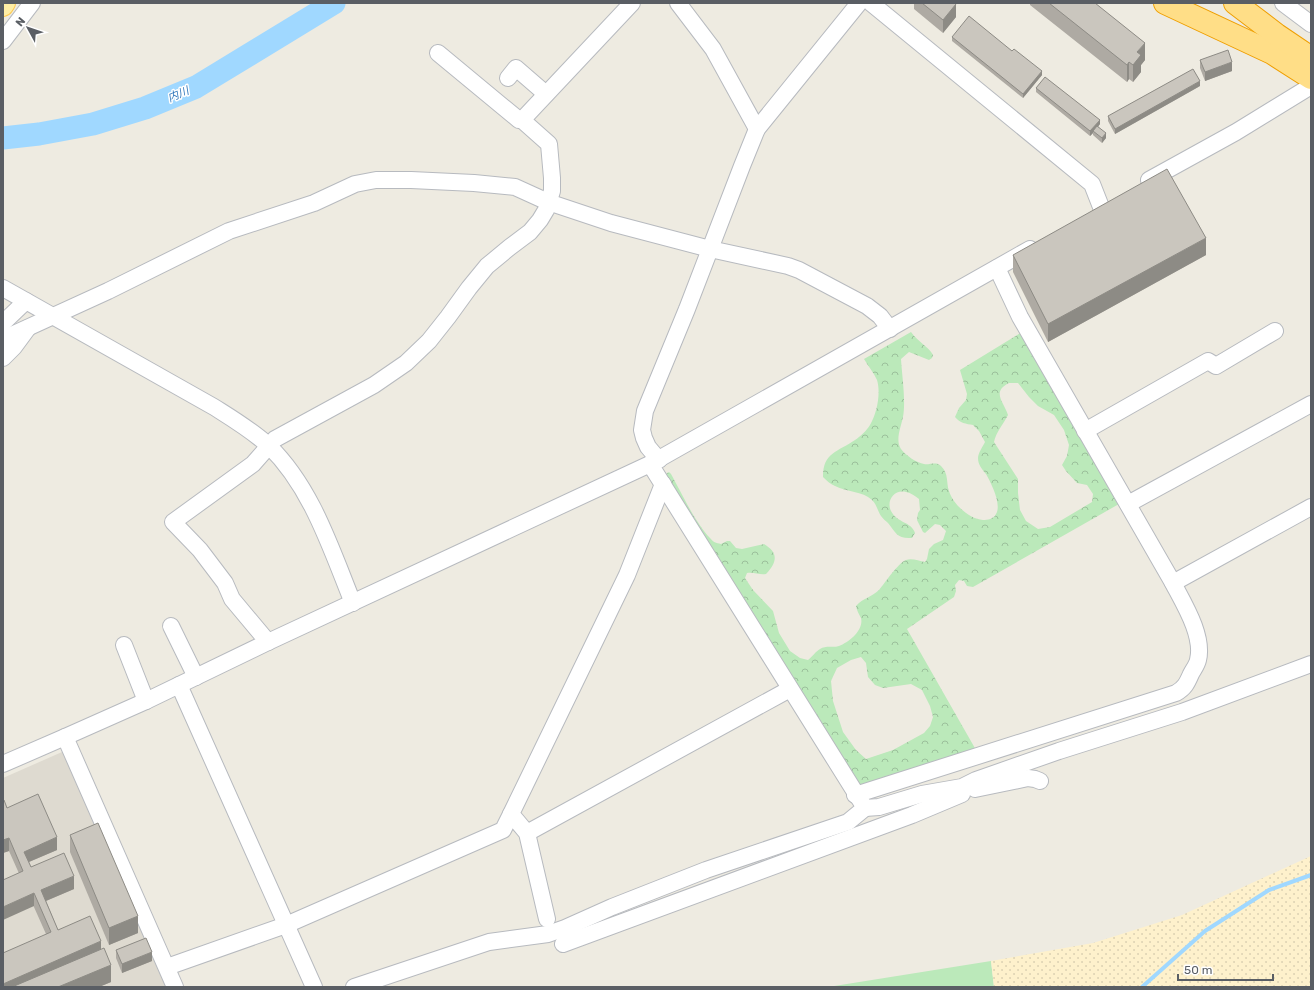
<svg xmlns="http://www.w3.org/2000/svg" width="1314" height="990" font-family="Rubik,'Noto Sans JP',sans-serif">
	<defs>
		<pattern id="forest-crowns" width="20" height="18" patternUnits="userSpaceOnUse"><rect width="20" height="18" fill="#bbe9ba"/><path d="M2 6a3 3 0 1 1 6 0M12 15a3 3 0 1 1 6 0" fill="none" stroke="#9bc09b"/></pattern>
		<pattern id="sand-dots" width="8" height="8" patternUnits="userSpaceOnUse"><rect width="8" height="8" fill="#fef1cc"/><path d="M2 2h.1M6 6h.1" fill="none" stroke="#dcd1b2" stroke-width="1.8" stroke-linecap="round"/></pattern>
	</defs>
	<rect width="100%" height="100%" fill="#eeebe1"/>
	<!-- education -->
	<polygon fill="#dedad0" points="62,752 69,754 167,987 3,987 3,778"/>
	<!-- grass -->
	<polygon fill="#bbe9ba" points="991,961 994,987 828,987"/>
	<!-- forest -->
	<path fill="url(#forest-crowns)" fill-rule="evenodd" d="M 911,332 C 918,342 928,346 933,355 L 932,358 L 929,360 L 909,352 L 901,359 C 902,376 906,401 903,417 C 901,427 895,440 901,449 C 905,455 917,463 924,464 C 930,465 936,461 941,466 C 949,474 946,482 949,491 C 953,504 969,519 983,520 C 987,520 994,519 996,514 C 1002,504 991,483 986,474 C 982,469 978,465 978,458 C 978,453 983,446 985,442 L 979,431 L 973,425 C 966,424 960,423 955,417 L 959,408 L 966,400 L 967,394 L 960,370 L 1022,332 L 1119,504 L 973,587 L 967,586 L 964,581 L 959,580 L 955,585 L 956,591 L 954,597 L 907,629 L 976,750 L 856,786 L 664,475 L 669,472 L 671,474 C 681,492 696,524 710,538 C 713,542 716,543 721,544 L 727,541 L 730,541 L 736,548 L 742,549 L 764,544 C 779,553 777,562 766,574 C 759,575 754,572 747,573 L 745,578 L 753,590 L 773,611 L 779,633 L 790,651 L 800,658 L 808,660 C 812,657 816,651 820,649 C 826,645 833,648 839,646 C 849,642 864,630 861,618 C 859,614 857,611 856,606 C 863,598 872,597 879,590 C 885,583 898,563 906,560 C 912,558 919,561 925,562 L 927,559 L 929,549 L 934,544 L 943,540 L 946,531 L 940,525 L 935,524 L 925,533 L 923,532 L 917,520 L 918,513 L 920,510 L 919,499 C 915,496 911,493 906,492 C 894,489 886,501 891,511 C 897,523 912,522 915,533 L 912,538 C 897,539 896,533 888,523 C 886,521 883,519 881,516 C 878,512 877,505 872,500 C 862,491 847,492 835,486 C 830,484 827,481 823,477 C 823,452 838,452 855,440 C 860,437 867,430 870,425 C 877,413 881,393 877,380 C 874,373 868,366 864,359 ZM 1009,383 L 1018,383 L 1029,397 L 1038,406 L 1054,415 L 1064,430 L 1069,445 L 1067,456 L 1062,465 L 1066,471 L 1077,483 L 1087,485 L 1093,494 L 1092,502 L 1050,527 L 1038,529 L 1026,521 L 1020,510 L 1018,493 L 1018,479 L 994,442 C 996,432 1003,425 1008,415 C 1004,402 991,392 1009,383 ZM 861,657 L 866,663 L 868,677 L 875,685 L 883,688 L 911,684 L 922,690 L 930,706 L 933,717 L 930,726 L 924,733 L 893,750 L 866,759 L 856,750 L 843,732 L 833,701 L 831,681 L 837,668 L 851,660 Z"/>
	<!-- sand -->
	<polygon fill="url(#sand-dots)" points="1311,856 1311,987 994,987 991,961 1093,943 1182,915"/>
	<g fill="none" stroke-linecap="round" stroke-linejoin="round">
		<!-- stream -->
		<polyline stroke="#a0d8ff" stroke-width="4" points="1142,987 1205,931 1269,890 1311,875"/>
		<!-- river -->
		<polyline stroke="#a0d8ff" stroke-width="23" points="3,138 39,134 93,124 145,108 196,87 334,3"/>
		<!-- minor casing -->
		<g stroke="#b7babf" stroke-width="18">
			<g id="minor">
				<polyline points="678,3 713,49 757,129"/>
				<polyline points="871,3 1092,184 1101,207"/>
				<polyline points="1283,3 1311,24"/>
				<polyline points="3,41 32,3"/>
				<polyline points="438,53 519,120 522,120"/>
				<polyline points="508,78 516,68 546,94"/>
				<polyline points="1149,180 1236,132 1311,86"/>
				<path d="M 3,288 L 214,407 C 233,419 253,431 269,446 C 312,488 331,549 353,603"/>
				<polyline points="3,323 26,301"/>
				<polyline points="3,339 108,291 229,231 314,203 355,184 376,180 411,180 474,183 515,187 548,202 611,223 710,249 788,266 799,270 867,306 880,316 890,329"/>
				<polyline points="3,358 14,347 28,328"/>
				<polyline points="1085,431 1208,361 1216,366 1275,331"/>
				<polyline points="659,460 648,447 644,438 642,430 645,411 687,309 742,166 757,129 859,3"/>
				<polyline points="1128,504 1311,404"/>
				<polyline points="1173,583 1311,507"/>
				<polyline points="171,626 196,677"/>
				<polyline points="268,642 232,599 225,583 200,550 173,522 253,464 275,439 374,385 406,363 429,341 448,317 469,288 487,266 510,247 530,232 540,220 546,210 552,191 552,178 549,144 522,120 632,3"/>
				<polyline points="124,645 146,701"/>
				<polyline points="179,685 314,987"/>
				<polyline points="65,737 175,987"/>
				<polyline points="3,764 65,737 146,701 268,642 650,464 1030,249"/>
				<polyline points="975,789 1028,778 1035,779 1040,781"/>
				<path d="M 855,795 L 1176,693 C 1185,688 1187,683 1191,674 C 1193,670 1197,665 1198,660 C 1204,636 1184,604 1173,583 L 1020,317 L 997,268"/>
				<polyline points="865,808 879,807 922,794 962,787 976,780 1059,751 1182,712 1311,664"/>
				<polyline points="527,833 790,689"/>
				<polyline points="547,919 527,833 511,814 627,575 663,484"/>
				<polyline points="563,944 912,815 962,794"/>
				<polyline points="167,967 286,925 503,830 511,814"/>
				<polyline points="354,987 489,942 548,934 565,928 612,907 706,870 848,822 865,808 650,464"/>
			</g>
		</g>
		<!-- major casing -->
		<g stroke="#ffc849" stroke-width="22">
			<polyline id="major" points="3,6 5,3"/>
		</g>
		<!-- highway casing -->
		<g stroke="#ef9f00" stroke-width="24">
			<g id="highway">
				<polyline points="1165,3 1272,53 1311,78"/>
				<polyline points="1235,3 1277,35 1311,58"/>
			</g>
		</g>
		<!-- minor -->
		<use href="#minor" stroke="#fff" stroke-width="16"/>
		<!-- major -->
		<use href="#major" stroke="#ffeea5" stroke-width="20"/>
		<!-- highway -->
		<use href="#highway" stroke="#ffde87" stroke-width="22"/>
	</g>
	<!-- wall -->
	<g fill="#aeaaa3">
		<polygon points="914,3 955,3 956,17 943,33 914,9"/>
		<polygon points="1030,3 1095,3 1145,60 1141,65 1141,72 1133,82 1129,79 1127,82 1030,5"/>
		<polygon points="952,37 1012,51 1042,75 1023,98 952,41"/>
		<polygon points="1200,60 1232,71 1205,81 1200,68"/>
		<polygon points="1200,86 1115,134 1108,121 1108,116"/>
		<polygon points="1036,88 1100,124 1098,126 1106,138 1102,143 1093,135 1093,133 1090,136 1036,92"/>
		<polygon points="1013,255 1206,255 1048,342 1013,272"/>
		<polygon points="3,800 7,808 57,850 29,862 31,867 74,889 46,901 58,930 101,949 111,982 99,987 3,987 46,934 9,851 3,853"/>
		<polygon points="70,835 138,933 109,945 70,852"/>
		<polygon points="116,950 152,961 122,973 116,958"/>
	</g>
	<!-- shaded-wall -->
	<g fill="#8d8b85">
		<polygon points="956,4 956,17 943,33 943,20"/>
		<polygon points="1145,43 1145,60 1141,65 1141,72 1133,82 1133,65 1137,52"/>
		<polygon points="1129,62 1129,79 1127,82 1127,65"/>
		<polygon points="1232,62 1232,71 1205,81 1205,72"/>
		<polygon points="1042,71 1042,75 1023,98 1023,94"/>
		<polygon points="1200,81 1200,86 1115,134 1115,129"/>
		<polygon points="1100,120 1100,124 1094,132 1093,131 1093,133 1090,136 1090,131"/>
		<polygon points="1106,133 1106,138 1102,143 1102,138"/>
		<polygon points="1206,238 1206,255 1048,342 1048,324"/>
		<polygon points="57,837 57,850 24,864 24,852"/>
		<polygon points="9,838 9,851 3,853 3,840"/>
		<polygon points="74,876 74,889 41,903 41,890"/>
		<polygon points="34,893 34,906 3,920 3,907"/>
		<polygon points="138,916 138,933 109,945 109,928"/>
		<polygon points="101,941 101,954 25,987 3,987 3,984"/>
		<polygon points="152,952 152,961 122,973 122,964"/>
		<polygon points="111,965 111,982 99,987 58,987"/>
	</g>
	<!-- building -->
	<g fill="#cac6be" stroke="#8d8b85">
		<polygon points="922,3 955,3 956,4 943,20"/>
		<polygon points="1049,3 1095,3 1145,43 1137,52 1141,55 1133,65 1129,62 1127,65"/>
		<polygon points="969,16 1012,51 1014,49 1042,71 1023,94 952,37"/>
		<polygon points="1228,50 1232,62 1205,72 1200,60"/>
		<polygon points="1193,69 1200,81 1115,129 1108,116"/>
		<polygon points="1045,77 1100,120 1090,131 1036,88"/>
		<polygon points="1097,126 1106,133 1102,138 1093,131"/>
		<polygon points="1167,169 1206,238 1048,324 1013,255"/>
		<polygon points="38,794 57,837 24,852 31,867 64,853 74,876 41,890 58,930 90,916 101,941 3,984 3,953 51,932 34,893 3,907 3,880 23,871 9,838 3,840 3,800 4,800 7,808"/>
		<polygon points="98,823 138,916 109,928 70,835"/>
		<polygon points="146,938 152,952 122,964 116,950"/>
		<polygon points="104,948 111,965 58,987 12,987"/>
	</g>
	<g text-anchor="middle" stroke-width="3" stroke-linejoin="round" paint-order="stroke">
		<!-- water labels -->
		<g font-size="11" font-style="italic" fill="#3278bc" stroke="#fff">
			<text transform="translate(178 94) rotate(-23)" y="4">内川</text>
		</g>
	</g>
	<!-- border -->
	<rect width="1314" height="990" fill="none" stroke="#5a5e64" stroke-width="8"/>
	<!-- north arrow -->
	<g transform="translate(28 28) rotate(310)" stroke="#ffffff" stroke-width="3" paint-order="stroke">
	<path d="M0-3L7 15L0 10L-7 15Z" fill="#5a5e64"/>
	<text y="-6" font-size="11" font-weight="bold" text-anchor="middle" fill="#5a5e64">N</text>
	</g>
	<!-- scale -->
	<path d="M1178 974v6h95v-6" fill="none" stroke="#5a5e64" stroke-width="2"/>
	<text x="1184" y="974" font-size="12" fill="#5a5e64" stroke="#ffffff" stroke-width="3" paint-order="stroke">50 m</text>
</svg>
